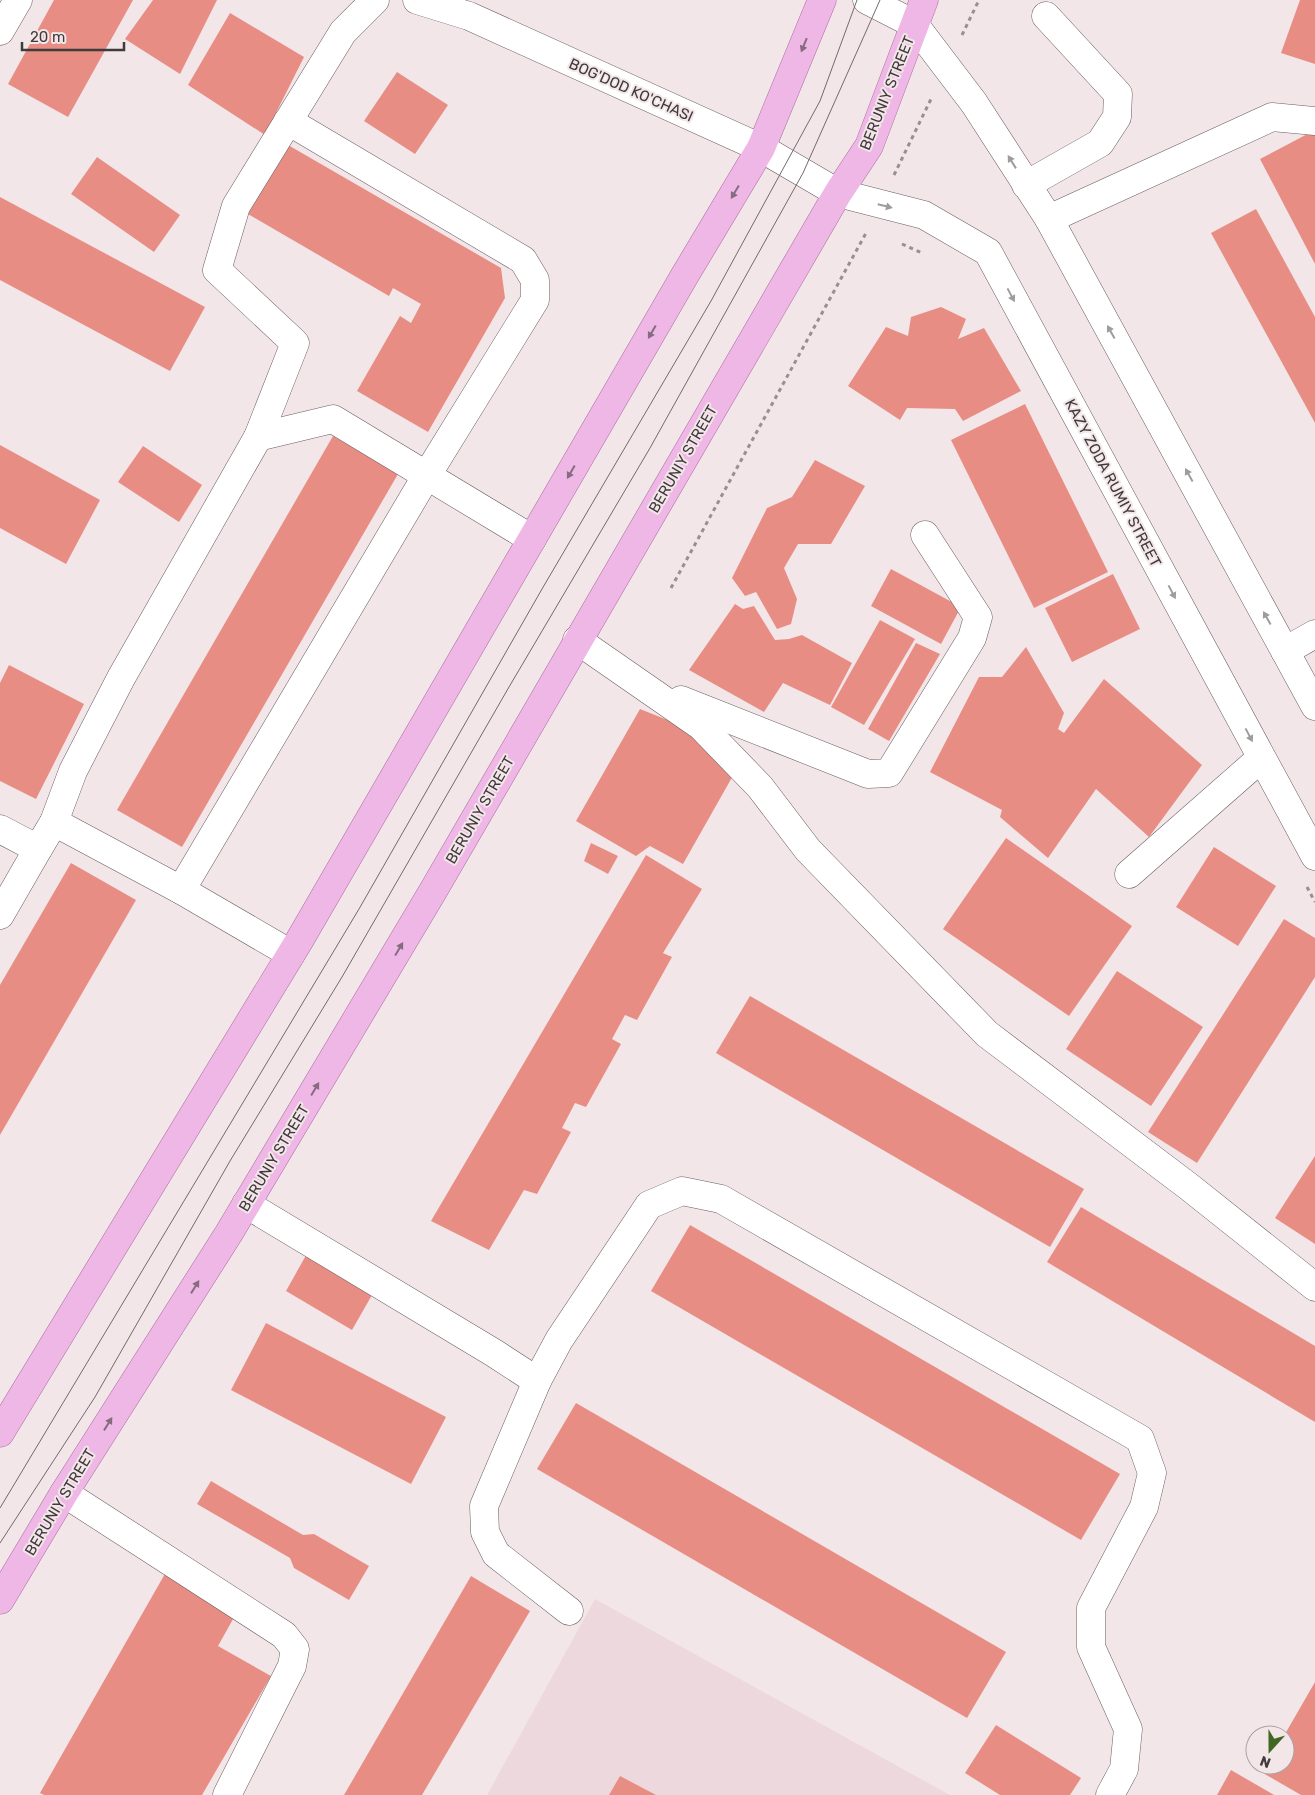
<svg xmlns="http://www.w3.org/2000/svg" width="1315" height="1795" font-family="Rubik,sans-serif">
	<rect width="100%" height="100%" fill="#f3e6e9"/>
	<!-- built -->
	<polygon fill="#edd8de" points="595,1599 950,1795 487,1795"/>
	<!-- building -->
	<g fill="#e88d84">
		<polygon points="54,0 133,0 68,117 8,84"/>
		<polygon points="153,0 217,0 180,74 125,39"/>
		<polygon points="1300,0 1315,0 1315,64 1281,53"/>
		<polygon points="230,13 304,57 265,135 188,85"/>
		<polygon points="397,72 448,105 415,154 364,121"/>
		<polygon points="1315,130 1315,264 1260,159"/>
		<polygon points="288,145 501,268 505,298 428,432 357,391 400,316 411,323 421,304 393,288 389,296 248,214"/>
		<polygon points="97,157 180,215 154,252 71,194"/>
		<polygon points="0,197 205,307 170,371 0,280"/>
		<polygon points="1256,209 1315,317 1315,423 1211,233"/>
		<polygon points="941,307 966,319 958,339 984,328 1021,391 963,421 955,409 907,408 900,420 848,386 886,327 908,336 911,317"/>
		<polygon points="1025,404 1108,572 1034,608 951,440"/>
		<polygon points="333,436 398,474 182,847 117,810"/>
		<polygon points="0,445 100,500 66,564 0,528"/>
		<polygon points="143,446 202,485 179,522 118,482"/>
		<polygon points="815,460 865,486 831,544 798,544 784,568 797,599 791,624 777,629 756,592 745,596 732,578 767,508 792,497"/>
		<polygon points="891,569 961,607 941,644 871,606"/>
		<polygon points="1113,574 1140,629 1072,662 1045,608"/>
		<polygon points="735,604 743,609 754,606 775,640 789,639 802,635 852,663 830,705 783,683 764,712 689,670"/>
		<polygon points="880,620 915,639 864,725 831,707"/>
		<polygon points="916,643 940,654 889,741 868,729"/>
		<polygon points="1026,647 1064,713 1058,729 1064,733 1104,679 1202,765 1149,837 1096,789 1048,858 1000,817 1002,810 930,772 979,677 1002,677"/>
		<polygon points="9,665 84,704 36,799 0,781 0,683"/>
		<polygon points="640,709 690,729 739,765 683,864 650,846 636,856 576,821"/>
		<polygon points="1006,838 1132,926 1069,1016 943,929"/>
		<polygon points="591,843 618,856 608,874 584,861"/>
		<polygon points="1214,847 1276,886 1238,946 1176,907"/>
		<polygon points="646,855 702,889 663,953 672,957 637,1020 625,1015 612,1039 621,1044 586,1107 575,1103 562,1128 571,1132 537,1194 524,1190 489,1250 431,1221"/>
		<polygon points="71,863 136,900 0,1135 0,985"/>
		<polygon points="1284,919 1315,938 1315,977 1197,1163 1148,1132"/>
		<polygon points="1117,971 1203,1027 1151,1106 1066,1049"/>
		<polygon points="750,996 1084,1189 1050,1247 716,1053"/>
		<polygon points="1315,1156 1315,1244 1275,1218"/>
		<polygon points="1081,1207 1315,1346 1315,1422 1047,1262"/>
		<polygon points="690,1225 1120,1474 1081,1540 651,1291"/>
		<polygon points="309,1250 376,1288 352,1330 286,1291"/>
		<polygon points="266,1323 446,1417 411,1484 231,1390"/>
		<polygon points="576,1403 1006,1652 967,1718 537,1469"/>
		<polygon points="211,1481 303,1535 314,1534 369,1566 349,1600 294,1568 290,1558 197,1504"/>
		<polygon points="166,1572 237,1612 218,1646 271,1676 202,1795 44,1795 40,1793"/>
		<polygon points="471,1576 530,1611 422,1795 344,1795"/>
		<polygon points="1315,1682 1315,1795 1301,1795 1263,1773 1267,1765 1285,1765 1285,1734"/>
		<polygon points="996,1725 1081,1778 1070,1795 1000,1795 965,1773"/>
		<polygon points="1231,1770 1274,1795 1217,1795"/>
		<polygon points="620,1776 656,1795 609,1795"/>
	</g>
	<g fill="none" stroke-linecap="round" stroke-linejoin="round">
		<!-- minor casing -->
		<g stroke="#695e61" stroke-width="29">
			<g id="minor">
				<polyline points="417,0 469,16 761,148 838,193 924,215 988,252 1315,856"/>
				<polyline points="867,0 914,24 974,103 1049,219 1315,706"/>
				<polyline points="0,31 18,0"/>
				<polyline points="1026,185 1100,143 1117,117 1118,94 1046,16"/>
				<polyline points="1049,219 1272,117 1315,121"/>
				<polyline points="258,437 295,343 217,270 236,206 343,32 375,0"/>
				<polyline points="577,640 701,726 760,787 808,850 987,1034 1188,1186 1315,1287"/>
				<polyline points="1285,651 1315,634"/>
				<polyline points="681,700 868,774 889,773 972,638 978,617 925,535"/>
				<polyline points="54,822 73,771 121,678 258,437 333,419 532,539"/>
				<polyline points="0,829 38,849 54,822 181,890 291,954"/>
				<polyline points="1129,874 1261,758"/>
				<polyline points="181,890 427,475 535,300 535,280 523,260 288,121"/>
				<polyline points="0,915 38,849"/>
				<polyline points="246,1204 494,1353 537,1381 559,1340 649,1205 682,1191 721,1199 1140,1439 1152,1473 1144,1507 1091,1608 1091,1647 1128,1729 1124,1769 1110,1795"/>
				<polyline points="537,1381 484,1506 485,1532 496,1554 569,1611"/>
				<polyline points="64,1493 284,1635 295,1649 292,1666 227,1795"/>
			</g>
		</g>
		<!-- major casing -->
		<g stroke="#aa6c9f" stroke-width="29">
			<g id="major">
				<polyline points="0,1433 299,941 685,275 761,148 822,0"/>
				<polyline points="0,1600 64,1493 229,1233 433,891 838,193 869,146 924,0"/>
			</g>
		</g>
		<!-- path -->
		<g stroke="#988f91" stroke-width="3" stroke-dasharray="4 4" stroke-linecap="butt">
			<polyline points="962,35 979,0"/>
			<polyline points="894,175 932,97"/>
			<polyline points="902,244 922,253"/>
			<polyline points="671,588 866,233"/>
			<polyline points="1307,887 1315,902"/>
		</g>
		<!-- minor -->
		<use href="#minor" stroke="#fff" stroke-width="28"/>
		<!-- major -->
		<use href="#major" stroke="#eeb7e6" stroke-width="28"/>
		<!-- tram -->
		<g stroke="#716a6b" stroke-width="1">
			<polyline points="0,1508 359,909 542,589 711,301 820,101 857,0"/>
			<polyline points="0,1543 95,1397 230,1161 342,977 509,687 650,448 803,173 880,0"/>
		</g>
	</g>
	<!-- one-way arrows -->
	<defs><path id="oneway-solid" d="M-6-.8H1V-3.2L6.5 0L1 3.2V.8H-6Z" transform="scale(1.25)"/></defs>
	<g fill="#856c7f">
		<use href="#oneway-solid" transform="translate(804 45) rotate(112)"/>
		<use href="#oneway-solid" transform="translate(735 192) rotate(121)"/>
		<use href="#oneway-solid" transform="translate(652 332) rotate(120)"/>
		<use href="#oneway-solid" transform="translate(571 472) rotate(120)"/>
		<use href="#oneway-solid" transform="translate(399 949) rotate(-59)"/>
		<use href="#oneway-solid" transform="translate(315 1089) rotate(-59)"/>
		<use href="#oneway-solid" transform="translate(195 1287) rotate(-58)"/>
		<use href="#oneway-solid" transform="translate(108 1424) rotate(-58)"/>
	</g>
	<g fill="#9f9c9d">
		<use href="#oneway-solid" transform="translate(1012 162) rotate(-122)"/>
		<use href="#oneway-solid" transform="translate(885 206) rotate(14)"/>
		<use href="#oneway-solid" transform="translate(1011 295) rotate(62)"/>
		<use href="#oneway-solid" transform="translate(1111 332) rotate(-119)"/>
		<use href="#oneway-solid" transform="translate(1189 475) rotate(-119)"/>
		<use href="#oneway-solid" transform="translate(1172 592) rotate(62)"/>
		<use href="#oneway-solid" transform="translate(1267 618) rotate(-119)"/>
		<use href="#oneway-solid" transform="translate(1249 735) rotate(62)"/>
	</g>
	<g text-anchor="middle" stroke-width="4" stroke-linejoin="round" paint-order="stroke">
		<!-- street labels -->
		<g font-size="15" fill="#3f3a3b" stroke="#f3e6e9">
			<text transform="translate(631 90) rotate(24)" y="5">BOG'DOD KO'CHASI</text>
			<text transform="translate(887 93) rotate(-68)" y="5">BERUNIY STREET</text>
			<text transform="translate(683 459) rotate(-60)" y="5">BERUNIY STREET</text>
			<text transform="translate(1113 483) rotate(62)" y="5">KAZY ZODA RUMIY STREET</text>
			<text transform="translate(480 810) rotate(-60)" y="5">BERUNIY STREET</text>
			<text transform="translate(274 1158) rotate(-59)" y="5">BERUNIY STREET</text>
			<text transform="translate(60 1502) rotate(-59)" y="5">BERUNIY STREET</text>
		</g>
	</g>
	<!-- north arrow -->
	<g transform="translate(1270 1750) rotate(201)"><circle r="24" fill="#f3e6e9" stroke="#aba1a3"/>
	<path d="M0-4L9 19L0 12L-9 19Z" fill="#416823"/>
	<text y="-8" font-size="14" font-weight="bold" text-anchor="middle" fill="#3f3a3b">N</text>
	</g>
	<!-- scale -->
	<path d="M22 42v8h102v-8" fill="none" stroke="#3f3a3b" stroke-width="2.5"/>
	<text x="30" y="42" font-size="15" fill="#3f3a3b" stroke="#f3e6e9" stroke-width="4" paint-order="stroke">20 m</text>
</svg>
